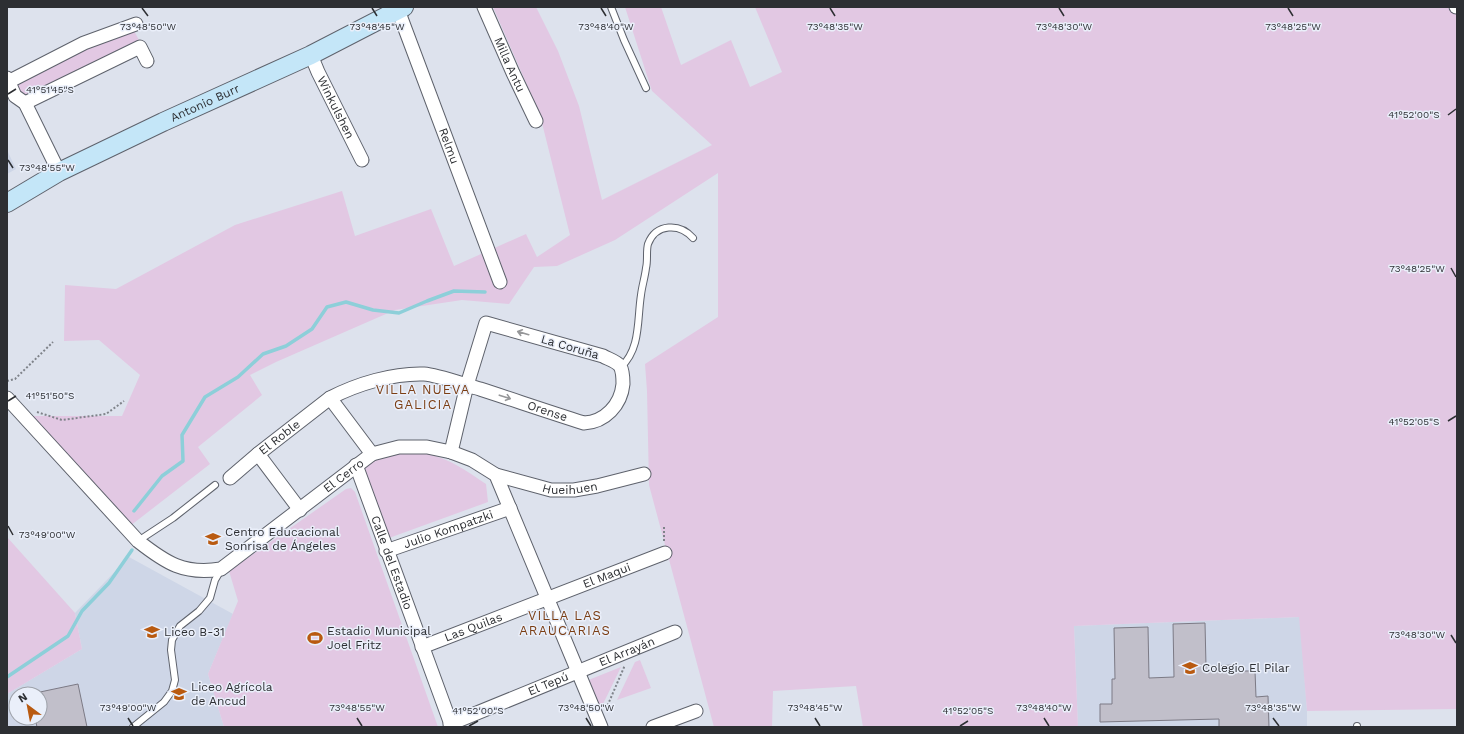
<svg xmlns="http://www.w3.org/2000/svg" width="1464" height="734" font-family="'Work Sans',sans-serif">
	<rect width="100%" height="100%" fill="#dde2ed"/>
	<!-- built -->
	<g fill="#ced6e7" fill-rule="evenodd">
		<polygon points="7,150 16,169 7,174"/>
		<path d="M 129,557 L 233,614 L 208,674 L 224,727 L 7,727 L 7,694 L 82,649 L 75,613 ZM 16,694 L 40,694 L 40,718 L 16,718 Z"/>
		<polygon points="1300,617 1307,711 1307,727 1078,727 1074,626"/>
	</g>
	<!-- green -->
	<g fill="#e2c8e3">
		<polygon points="493,7 536,7 558,51 579,106 602,200 712,145 652,91 625,7 661,7 681,65 731,40 750,87 782,72 755,7 1457,7 1457,709 1307,711 1299,617 1074,626 1078,727 863,727 856,686 773,691 772,727 714,727 649,485 647,391 645,364 718,317 718,173 615,240 557,266 534,267 509,304 462,300 395,310 276,362 250,375 262,395 198,447 210,464 130,526 28,416 122,416 140,375 99,340 64,341 65,285 116,289 235,225 342,191 355,236 431,209 454,266 526,234 537,257 570,235 540,115"/>
		<polygon points="132,27 141,44 25,100 11,82"/>
		<path d="M 401,452 C 410,452 419,452 427,454 C 449,458 468,472 486,484 L 488,502 L 389,538 L 362,468 L 377,459 Z"/>
		<polygon points="351,488 355,492 438,727 224,727 208,674 238,601 229,571 346,489"/>
		<polygon points="7,537 75,613 82,649 7,694"/>
		<polygon points="640,660 651,688 617,700 635,662"/>
		<polygon points="621,667 603,704 596,708 587,682 591,679"/>
	</g>
	<g fill="none" stroke-linecap="round" stroke-linejoin="round">
		<!-- stream -->
		<g stroke="#8dcfd9" stroke-width="3.5">
			<polyline points="134,511 162,476 183,461 182,435 205,397 238,377 263,354 286,346 312,329 327,307 346,302 373,310 399,313 427,301 454,291 485,292"/>
			<polyline points="7,677 68,636 82,611 109,583 132,550"/>
		</g>
	</g>
	<!-- building -->
	<g fill="#c1bfca" stroke="#7c7a85">
		<polygon points="1205,623 1206,666 1236,665 1236,671 1255,671 1256,697 1268,696 1269,727 1219,727 1219,719 1100,722 1100,704 1112,704 1112,679 1115,679 1114,628 1148,627 1149,678 1174,677 1173,624"/>
		<polygon points="78,684 87,727 37,727 35,718 40,718 40,692"/>
	</g>
	<g fill="none" stroke-linecap="round" stroke-linejoin="round">
		<!-- lane casing -->
		<g stroke="#5e626c" stroke-width="8">
			<g id="lane">
				<polyline points="611,7 624,40 646,88"/>
				<path d="M 621,367 C 641,348 637,320 641,295 C 642,286 645,277 646,268 C 648,260 646,251 648,244 C 656,223 680,223 693,238"/>
				<polyline points="138,541 173,518 215,485"/>
				<polyline points="1357,726 1357,727"/>
				<polyline points="133,727 164,702 172,691 175,680 171,650 172,640 180,626 199,611 210,598 215,580 221,570"/>
			</g>
		</g>
		<!-- street casing -->
		<g stroke="#5e626c" stroke-width="15">
			<g id="street">
				<path id="s1" d="M 484,7 L 513,73 L 536,121"/>
				<polyline points="1456,7 1457,7"/>
				<path id="s2" d="M 398,10 L 500,282"/>
				<path id="s3" d="M 311,55 L 318,72 L 362,160"/>
				<polyline points="7,78 15,96 25,103 59,172"/>
				<polyline points="8,82 84,43 136,24"/>
				<polyline points="25,103 140,47 147,61"/>
				<path id="s4" d="M 7,398 L 138,541 C 166,563 184,575 221,569 L 372,454 L 399,447 L 427,447 L 451,452 L 472,460 L 496,475 L 601,727"/>
				<polyline points="330,398 372,454"/>
				<polyline points="258,454 300,510"/>
				<path id="s5" d="M 356,465 L 452,727"/>
				<path id="s6" d="M 496,475 L 551,490 L 574,490 L 597,486 L 644,474"/>
				<path id="s7" d="M 230,478 L 258,454 L 330,398 C 357,384 393,373 424,374 C 438,375 465,385 480,389 C 514,400 549,412 584,423 C 605,422 621,405 623,384 C 623,378 623,371 620,366 C 616,361 608,359 603,356 L 486,323 L 467,385 L 451,452"/>
				<path id="s8" d="M 386,551 L 510,508"/>
				<path id="s9" d="M 422,647 L 665,553"/>
				<path id="s10" d="M 450,724 L 675,632"/>
				<polyline points="653,727 696,711"/>
			</g>
		</g>
		<!-- secondary casing -->
		<g stroke="#5e626c" stroke-width="20">
			<g id="secondary">
				<path id="s11" d="M 7,203 L 59,172 L 163,122 L 311,55 L 404,7"/>
			</g>
		</g>
		<!-- path -->
		<g stroke="#7f838a" stroke-width="2" stroke-dasharray="2 2" stroke-linecap="butt">
			<polyline points="7,381 15,379 53,342"/>
			<polyline points="37,412 62,420 106,414 124,401"/>
			<polyline points="664,527 664,542"/>
			<polyline points="606,709 625,665"/>
		</g>
		<!-- lane -->
		<use href="#lane" stroke="#fff" stroke-width="6"/>
		<!-- street -->
		<use href="#street" stroke="#fff" stroke-width="13"/>
		<!-- secondary -->
		<use href="#secondary" stroke="#c4e6f8" stroke-width="18"/>
	</g>
	<!-- one-way arrows -->
	<defs><path id="oneway-shaft" d="M-6 0H5M1.5-3L5.5 0L1.5 3" fill="none" stroke-width="1.6" stroke-linecap="round" stroke-linejoin="round"/></defs>
	<g stroke="#969799">
		<use href="#oneway-shaft" transform="translate(523 333) rotate(-164)"/>
		<use href="#oneway-shaft" transform="translate(505 397) rotate(18)"/>
	</g>
	<!-- ticks -->
	<path fill="none" stroke="#2d2f33" stroke-width="1.5" d="M 142,8 L 148,16M 372,8 L 377,16M 601,8 L 606,16M 830,8 L 835,16M 1059,8 L 1064,16M 1288,8 L 1293,16M 8,94 L 16,89M 1448,115 L 1456,109M 8,160 L 13,168M 1451,268 L 1456,277M 8,401 L 16,396M 1448,421 L 1456,416M 8,526 L 13,535M 1451,635 L 1456,643M 128,718 L 133,726M 357,718 L 362,726M 586,718 L 591,726M 815,718 L 820,726M 1044,718 L 1049,726M 1273,718 L 1279,726M 469,726 L 478,721M 960,726 L 968,721"/>
	<!-- icons -->
	<defs>
		<g id="school-bare" transform="scale(1.2)"><path d="M0-5L7-2L0 1L-7-2ZM-4 1L0 2.5L4 1V4Q0 6-4 4Z" fill="#b95a10" stroke="#eaeffa" stroke-width="2.5" paint-order="stroke"/></g>
		<g id="stadium-bare" transform="scale(1.2)"><path d="M0-5a6.5 5 0 1 0 0 10a6.5 5 0 1 0 0-10ZM-3.5-1.8h7v3.6h-7Z" fill="#b95a10" stroke="#eaeffa" stroke-width="2.5" paint-order="stroke"/></g>
	</defs>
	<g fill-rule="evenodd">
		<use href="#school-bare" x="213" y="539"/>
		<use href="#school-bare" x="152" y="632"/>
		<use href="#stadium-bare" x="315" y="638"/>
		<use href="#school-bare" x="1190" y="668"/>
		<use href="#school-bare" x="179" y="694"/>
	</g>
	<g text-anchor="middle" stroke-width="3" stroke-linejoin="round" paint-order="stroke">
		<!-- street labels -->
		<g font-size="12" fill="#2d2f33" stroke="#eaeffa">
			<text dy="4" stroke="none"><textPath href="#s1" startOffset="63">Milla Antu</textPath></text>
			<text dy="4" stroke="none"><textPath href="#s11" startOffset="222">Antonio Burr</textPath></text>
			<text dy="4" stroke="none"><textPath href="#s3" startOffset="58">Winkulshen</textPath></text>
			<text dy="4" stroke="none"><textPath href="#s2" startOffset="145">Relmu</textPath></text>
			<text transform="translate(570 347) rotate(16)" y="4">La Coruña</text>
			<text dy="4" stroke="none"><textPath href="#s7" startOffset="355">Orense</textPath></text>
			<text dy="4" stroke="none"><textPath href="#s7" startOffset="64">El Roble</textPath></text>
			<text dy="4" stroke="none"><textPath href="#s4" startOffset="439">El Cerro</textPath></text>
			<text dy="4" stroke="none"><textPath href="#s6" startOffset="76">Hueihuen</textPath></text>
			<text dy="4" stroke="none"><textPath href="#s8" startOffset="66">Julio Kompatzki</textPath></text>
			<text dy="4" stroke="none"><textPath href="#s5" startOffset="104">Calle del Estadio</textPath></text>
			<text dy="4" stroke="none"><textPath href="#s9" startOffset="198">El Maqui</textPath></text>
			<text dy="4" stroke="none"><textPath href="#s9" startOffset="55">Las Quilas</textPath></text>
			<text dy="4" stroke="none"><textPath href="#s10" startOffset="191">El Arrayán</textPath></text>
			<text dy="4" stroke="none"><textPath href="#s10" startOffset="106">El Tepú</textPath></text>
		</g>
		<!-- poi labels -->
		<g font-size="12" fill="#2d2f33" stroke="#eaeffa" text-anchor="start">
			<text x="225" y="536">Centro Educacional<tspan x="225" dy="14">Sonrisa de Ángeles</tspan></text>
			<text x="327" y="635">Estadio Municipal<tspan x="327" dy="14">Joel Fritz</tspan></text>
			<text x="164" y="636">Liceo B-31</text>
			<text x="1202" y="672">Colegio El Pilar</text>
			<text x="191" y="691">Liceo Agrícola<tspan x="191" dy="14">de Ancud</tspan></text>
		</g>
		<!-- neighbourhood labels -->
		<g font-size="13" letter-spacing="1" fill="#7b3e14" stroke="#eaeffa">
			<text x="423" y="394">VILLA NUEVA<tspan x="423" dy="15">GALICIA</tspan></text>
			<text x="565" y="620">VILLA LAS<tspan x="565" dy="15">ARAUCARIAS</tspan></text>
		</g>
	</g>
	<g font-size="10" text-anchor="middle" fill="#2d2f33" stroke="#eaeffa" stroke-width="3" stroke-linejoin="round" paint-order="stroke">
		<text x="1064" y="30">73°48'30"W</text>
		<text x="1293" y="30">73°48'25"W</text>
		<text x="148" y="30">73°48'50"W</text>
		<text x="377" y="30">73°48'45"W</text>
		<text x="606" y="30">73°48'40"W</text>
		<text x="835" y="30">73°48'35"W</text>
		<text x="50" y="93">41°51'45"S</text>
		<text x="1414" y="118">41°52'00"S</text>
		<text x="47" y="171">73°48'55"W</text>
		<text x="1417" y="272">73°48'25"W</text>
		<text x="50" y="399">41°51'50"S</text>
		<text x="1414" y="425">41°52'05"S</text>
		<text x="47" y="538">73°49'00"W</text>
		<text x="1417" y="638">73°48'30"W</text>
		<text x="128" y="711">73°49'00"W</text>
		<text x="357" y="711">73°48'55"W</text>
		<text x="586" y="711">73°48'50"W</text>
		<text x="815" y="711">73°48'45"W</text>
		<text x="1044" y="711">73°48'40"W</text>
		<text x="1273" y="711">73°48'35"W</text>
		<text x="478" y="714">41°52'00"S</text>
		<text x="968" y="714">41°52'05"S</text>
	</g>
	<!-- border -->
	<rect width="1464" height="734" fill="none" stroke="#2d2f33" stroke-width="16"/>
	<!-- north arrow -->
	<g transform="translate(28 706) rotate(328)"><circle r="19" fill="#eaeffa" stroke="#9ea2aa"/>
	<path d="M0-3L7 15L0 10L-7 15Z" fill="#b95a10"/>
	<text y="-6" font-size="11" font-weight="bold" text-anchor="middle" fill="#2d2f33">N</text>
	</g>
</svg>
